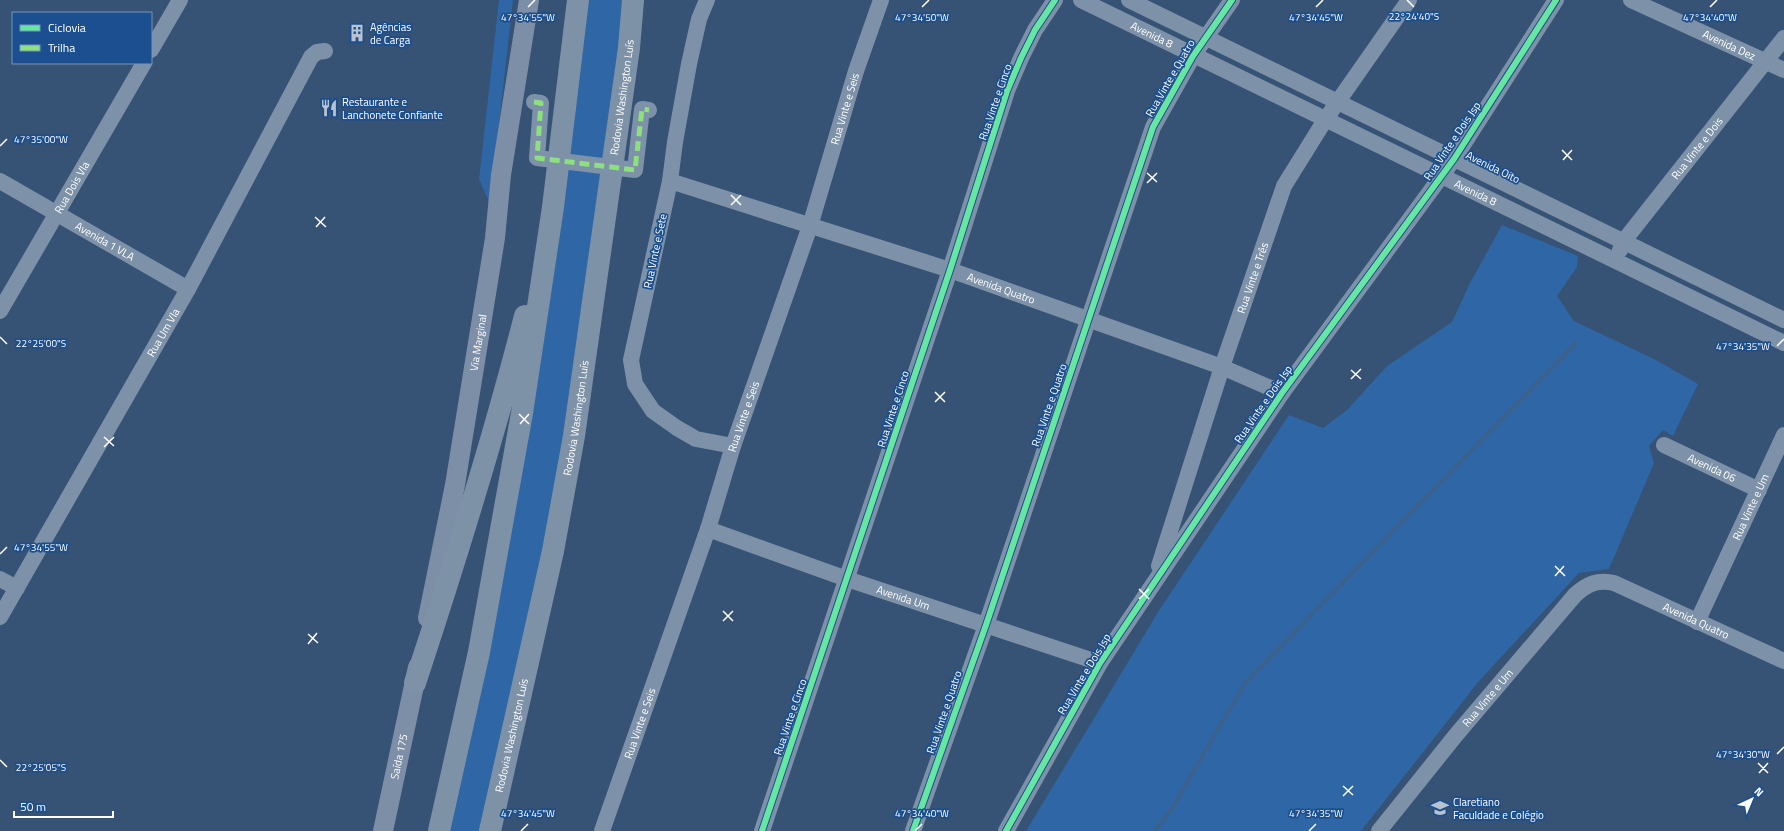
<svg xmlns="http://www.w3.org/2000/svg" width="1784" height="831" font-family="'Titillium Web',sans-serif">
	<rect width="100%" height="100%" fill="#365274"/>
	<!-- green -->
	<g fill="#2f66a5">
		<polygon points="499,0 513,0 490,204 479,179"/>
		<polygon points="585,0 624,0 610,129 562,458 482,831 448,831"/>
		<polygon points="1502,225 1578,256 1577,267 1557,296 1574,321 1654,359 1698,384 1673,436 1663,430 1649,446 1654,463 1609,569 1579,573 1479,681 1361,831 1026,831 1160,609 1289,415 1323,428 1347,410 1387,366 1452,322 1470,283"/>
	</g>
	<g fill="none" stroke-linecap="round" stroke-linejoin="round">
		<!-- stream -->
		<polyline stroke="#3b618d" stroke-width="4" points="1155,831 1171,810 1245,683 1576,343"/>
		<!-- minor -->
		<g stroke="#7d92a8" stroke-width="16">
			<polyline points="707,0 699,19 689,64 675,142 670,181 631,360 635,384 653,411 677,428 696,439 733,446"/>
			<path id="s1" d="M 1081,0 L 1784,343"/>
			<polyline points="1129,0 1784,320"/>
			<path id="s2" d="M 1631,0 L 1784,70"/>
			<polyline points="151,50 180,0"/>
			<path id="s3" d="M 0,181 L 188,289"/>
			<path id="s4" d="M 670,181 L 950,270 L 1222,367 L 1282,393"/>
			<path id="s5" d="M 1620,250 L 1623,242 L 1784,38"/>
			<path id="s6" d="M 0,311 L 144,63"/>
			<path id="s7" d="M 1664,445 L 1759,490"/>
			<path id="s8" d="M 708,529 L 847,579 L 1100,663"/>
			<path id="s9" d="M 1159,566 L 1222,367 L 1284,186 L 1325,120 L 1409,0"/>
			<polyline points="0,579 17,588"/>
			<path id="s10" d="M 0,617 L 188,289 L 311,57 L 317,52 L 325,51"/>
			<path id="s11" d="M 1697,622 L 1784,435"/>
			<path id="s12" d="M 602,831 L 708,529 L 733,446 L 810,226 L 856,71 L 881,0"/>
			<polyline points="762,831 950,270 1007,91 1021,58 1035,30 1055,0"/>
			<polyline points="913,831 986,625 1153,127 1193,56 1232,0"/>
			<polyline points="1006,831 1100,663 1282,393 1454,159 1556,0"/>
			<path id="s13" d="M 1379,831 L 1456,735 L 1575,595 C 1587,584 1598,579 1614,583 L 1784,661"/>
		</g>
		<!-- major -->
		<g stroke="#7d8ea7" stroke-width="20">
			<path id="s14" d="M 428,618 L 455,485 L 495,238 L 501,175 L 529,0"/>
			<path id="s15" d="M 383,831 L 418,667"/>
		</g>
		<!-- highway -->
		<g stroke="#7e92a7" stroke-width="22">
			<path d="M 415,683 C 455,562 493,440 525,316"/>
			<polyline points="439,831 479,652 522,413 553,207 578,0"/>
			<path id="s16" d="M 490,831 L 553,551 L 574,436 L 629,48 L 633,0"/>
		</g>
		<!-- minor-bridge -->
		<polyline stroke="#7d92a8" stroke-width="16" points="534,102 541,103 537,158 635,170 642,109 649,110"/>
		<!-- quiet -->
		<polyline stroke="#8de07e" stroke-width="5" stroke-dasharray="10 5" stroke-linecap="butt" points="534,102 541,103 537,158 635,170 642,109 649,110"/>
		<!-- cycleway casing -->
		<g stroke="#1b4f8f" stroke-width="8">
			<g id="cycleway">
				<polyline points="762,831 950,270 1007,91 1021,58 1035,30 1055,0"/>
				<polyline points="913,831 986,625 1153,127 1193,56 1232,0"/>
				<polyline points="1006,831 1100,663 1282,393 1454,159 1556,0"/>
			</g>
		</g>
		<!-- cycleway -->
		<use href="#cycleway" stroke="#66e7a1" stroke-width="6"/>
	</g>
	<!-- ticks -->
	<path fill="none" stroke="#fff" stroke-width="1.5" d="M 1407,0 L 1414,7M 528,7 L 535,0M 922,7 L 929,0M 1316,7 L 1323,0M 1710,7 L 1717,0M 0,146 L 7,139M 1562,150 L 1572,160M 1563,160 L 1572,150M 1147,173 L 1157,182M 1147,183 L 1157,173M 731,195 L 741,205M 731,205 L 741,195M 315,217 L 326,227M 316,227 L 325,217M 0,337 L 7,344M 1777,346 L 1784,339M 1351,370 L 1361,379M 1351,379 L 1361,369M 935,392 L 945,402M 935,402 L 945,392M 519,414 L 529,424M 520,424 L 529,414M 104,437 L 114,446M 104,447 L 114,437M 0,554 L 7,547M 1555,566 L 1565,576M 1555,576 L 1564,566M 1139,589 L 1149,599M 1139,599 L 1149,589M 723,611 L 733,621M 723,621 L 733,611M 308,634 L 318,643M 308,644 L 317,633M 1777,754 L 1784,747M 0,760 L 7,767M 1758,763 L 1768,773M 1759,773 L 1768,763M 1343,786 L 1353,795M 1343,796 L 1353,786M 521,831 L 528,824M 915,831 L 922,824M 1309,831 L 1316,824"/>
	<!-- icons -->
	<defs>
		<g id="building-bare" transform="scale(1.38)"><path d="M-4-6H4V6H1V3H-1V6H-4ZM-2.5-4.3h1.7v1.8h-1.7ZM.8-4.3h1.7v1.8H.8ZM-2.5-1h1.7V.8h-1.7ZM.8-1h1.7V.8H.8Z" fill="#b9c2ce" stroke="#1b4f8f" stroke-width="2.5" paint-order="stroke"/></g>
		<g id="restaurant-bare" transform="scale(1.38)"><path d="M-5-6h1v4h1v-4h1v4h1v-4h1v5L-1.5 .5V6h-2V.5L-5-1ZM5-6V6H3V1.5H1.5Q1.5-4 5-6Z" fill="#b9c2ce" stroke="#1b4f8f" stroke-width="2.5" paint-order="stroke"/></g>
		<g id="university-bare" transform="scale(1.38)"><path d="M0-5L7-2L0 1L-7-2ZM-4 1L0 2.5L4 1V4Q0 6-4 4Z" fill="#b9c2ce" stroke="#1b4f8f" stroke-width="2.5" paint-order="stroke"/></g>
	</defs>
	<g fill-rule="evenodd">
		<use href="#building-bare" x="357" y="33"/>
		<use href="#restaurant-bare" x="329" y="108"/>
		<use href="#university-bare" x="1440" y="808"/>
	</g>
	<g text-anchor="middle" stroke-width="3.5" stroke-linejoin="round" paint-order="stroke">
		<!-- poi labels -->
		<g font-size="11" fill="#fff" stroke="#1b4f8f" text-anchor="start">
			<text x="370" y="31">Agências<tspan x="370" dy="13">de Carga</tspan></text>
			<text x="342" y="106">Restaurante e<tspan x="342" dy="13">Lanchonete Confiante</tspan></text>
			<text x="1453" y="806">Claretiano<tspan x="1453" dy="13">Faculdade e Colégio</tspan></text>
		</g>
		<!-- street labels -->
		<g font-size="11" fill="#fff" stroke="#1b4f8f">
			<text dy="4" stroke="none"><textPath href="#s1" startOffset="79">Avenida 8</textPath></text>
			<text dy="4" stroke="none"><textPath href="#s2" startOffset="108">Avenida Dez</textPath></text>
			<text transform="translate(1170 78) rotate(-60)" y="4">Rua Vinte e Quatro</text>
			<text dy="4" stroke="none"><textPath href="#s16" startOffset="746">Rodovia Washington Luís</textPath></text>
			<text transform="translate(995 102) rotate(-71)" y="4">Rua Vinte e Cinco</text>
			<text dy="4" stroke="none"><textPath href="#s12" startOffset="762">Rua Vinte e Seis</textPath></text>
			<text transform="translate(1452 141) rotate(-56)" y="4">Rua Vinte e Dois Jsp</text>
			<text dy="4" stroke="none"><textPath href="#s5" startOffset="128">Rua Vinte e Dois</textPath></text>
			<text transform="translate(1493 167) rotate(26)" y="4">Avenida Oito</text>
			<text dy="4" stroke="none"><textPath href="#s6" startOffset="143">Rua Dois Vla</textPath></text>
			<text dy="4" stroke="none"><textPath href="#s1" startOffset="439">Avenida 8</textPath></text>
			<text dy="4" stroke="none"><textPath href="#s3" startOffset="121">Avenida 1 VLA</textPath></text>
			<text transform="translate(655 251) rotate(-78)" y="4">Rua Vinte e Sete</text>
			<text dy="4" stroke="none"><textPath href="#s9" startOffset="303">Rua Vinte e Três</textPath></text>
			<text dy="4" stroke="none"><textPath href="#s4" startOffset="348">Avenida Quatro</textPath></text>
			<text dy="4" stroke="none"><textPath href="#s10" startOffset="328">Rua Um Vla</textPath></text>
			<text dy="4" stroke="none"><textPath href="#s14" startOffset="280">Via Marginal</textPath></text>
			<text transform="translate(1263 404) rotate(-55)" y="4">Rua Vinte e Dois Jsp</text>
			<text transform="translate(1049 405) rotate(-71)" y="4">Rua Vinte e Quatro</text>
			<text transform="translate(893 409) rotate(-72)" y="4">Rua Vinte e Cinco</text>
			<text dy="4" stroke="none"><textPath href="#s12" startOffset="438">Rua Vinte e Seis</textPath></text>
			<text dy="4" stroke="none"><textPath href="#s16" startOffset="422">Rodovia Washington Luís</textPath></text>
			<text dy="4" stroke="none"><textPath href="#s7" startOffset="53">Avenida 06</textPath></text>
			<text dy="4" stroke="none"><textPath href="#s11" startOffset="127">Rua Vinte e Um</textPath></text>
			<text dy="4" stroke="none"><textPath href="#s8" startOffset="207">Avenida Um</textPath></text>
			<text dy="4" stroke="none"><textPath href="#s13" startOffset="440">Avenida Quatro</textPath></text>
			<text transform="translate(1084 674) rotate(-59)" y="4">Rua Vinte e Dois Jsp</text>
			<text dy="4" stroke="none"><textPath href="#s13" startOffset="172">Rua Vinte e Um</textPath></text>
			<text transform="translate(944 712) rotate(-71)" y="4">Rua Vinte e Quatro</text>
			<text transform="translate(790 717) rotate(-71)" y="4">Rua Vinte e Cinco</text>
			<text dy="4" stroke="none"><textPath href="#s12" startOffset="114">Rua Vinte e Seis</textPath></text>
			<text dy="4" stroke="none"><textPath href="#s16" startOffset="98">Rodovia Washington Luís</textPath></text>
			<text dy="4" stroke="none"><textPath href="#s15" startOffset="76">Saída 175</textPath></text>
		</g>
	</g>
	<g font-size="10" text-anchor="middle" fill="#fff" stroke="#1b4f8f" stroke-width="3.5" stroke-linejoin="round" paint-order="stroke">
		<text x="1414" y="20">22°24'40"S</text>
		<text x="528" y="21">47°34'55"W</text>
		<text x="922" y="21">47°34'50"W</text>
		<text x="1316" y="21">47°34'45"W</text>
		<text x="1710" y="21">47°34'40"W</text>
		<text x="41" y="143">47°35'00"W</text>
		<text x="41" y="347">22°25'00"S</text>
		<text x="1743" y="350">47°34'35"W</text>
		<text x="41" y="551">47°34'55"W</text>
		<text x="1743" y="758">47°34'30"W</text>
		<text x="41" y="771">22°25'05"S</text>
		<text x="528" y="817">47°34'45"W</text>
		<text x="922" y="817">47°34'40"W</text>
		<text x="1316" y="817">47°34'35"W</text>
	</g>
	<!-- legend -->
	<rect x="12" y="12" width="140" height="52" fill="#1b4f8f" stroke="#7695bc"/>
	<rect x="20" y="25" width="20" height="6" fill="#66e7a1" stroke="#7695bc"/>
	<text x="48" y="32" font-size="12" fill="#ffffff">Ciclovia</text>
	<rect x="20" y="45" width="20" height="6" fill="#8de07e" stroke="#7695bc"/>
	<text x="48" y="52" font-size="12" fill="#ffffff">Trilha</text>
	<!-- north arrow -->
	<g transform="translate(1752 799) rotate(44)" stroke="#1b4f8f" stroke-width="3" paint-order="stroke">
	<path d="M0-3L7 15L0 10L-7 15Z" fill="#ffffff"/>
	<text y="-6" font-size="11" font-weight="bold" text-anchor="middle" fill="#ffffff">N</text>
	</g>
	<!-- scale -->
	<path d="M14 811v6h99v-6" fill="none" stroke="#ffffff" stroke-width="2"/>
	<text x="20" y="811" font-size="12" fill="#ffffff" stroke="#1b4f8f" stroke-width="3" paint-order="stroke">50 m</text>
</svg>
